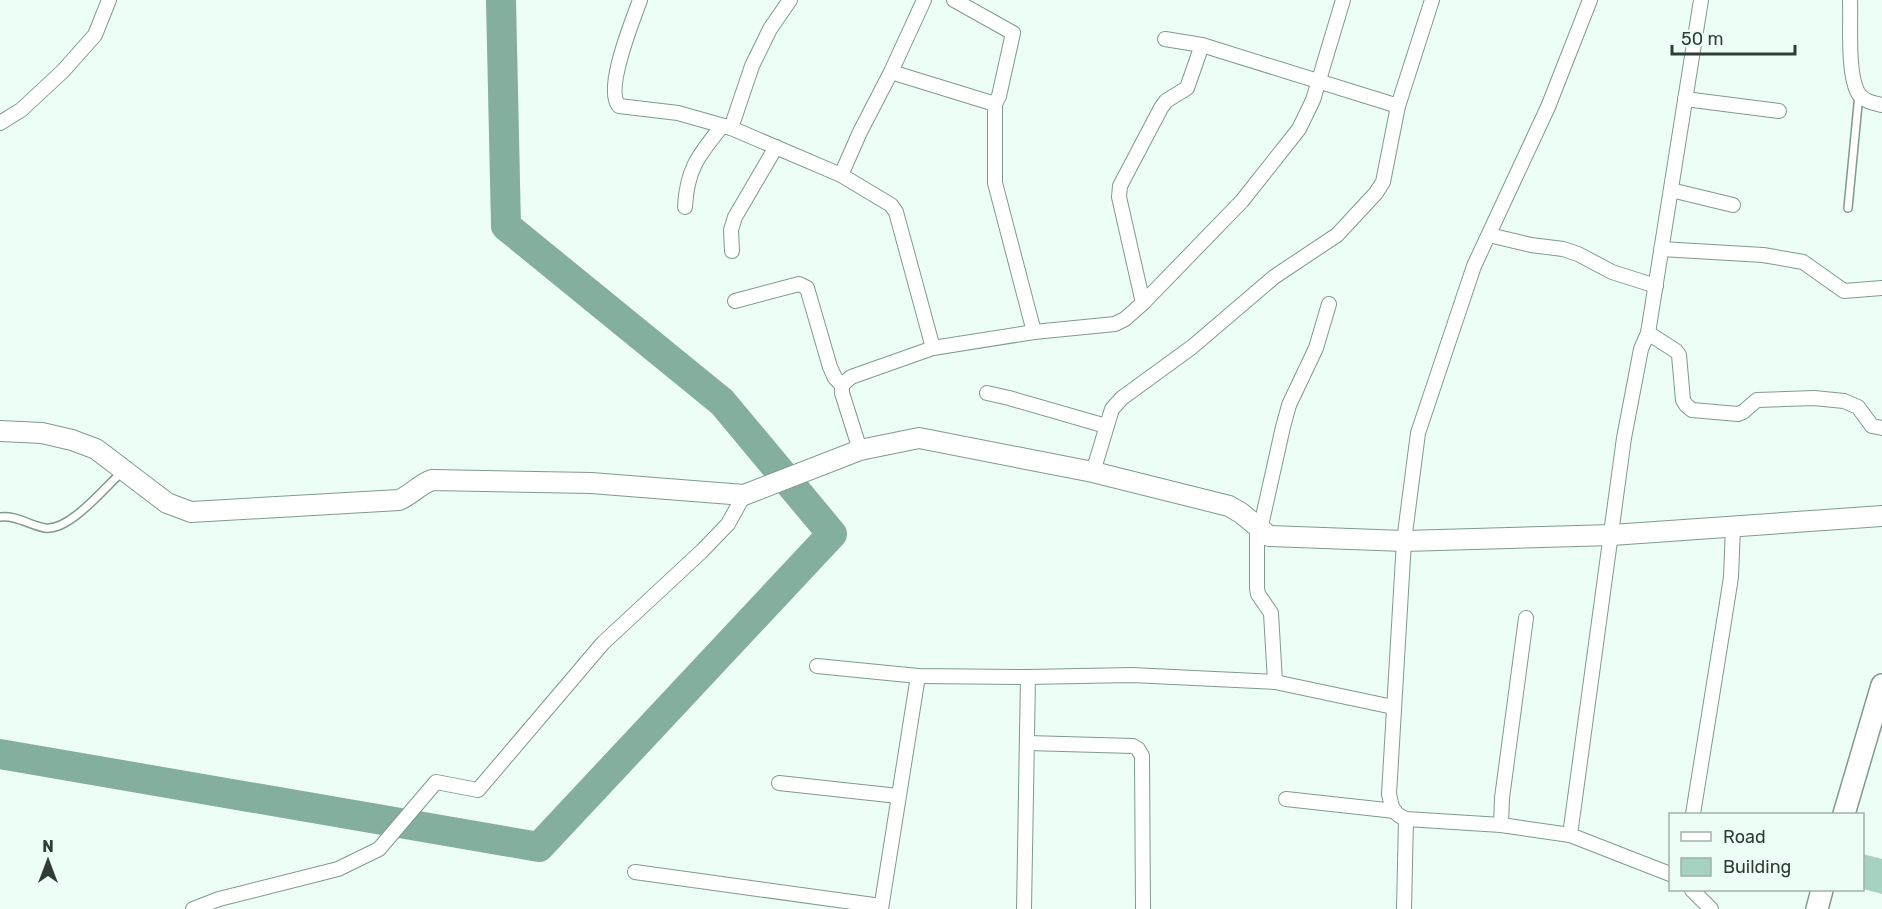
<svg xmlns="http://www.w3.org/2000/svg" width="1882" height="909" font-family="Rubik,sans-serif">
	<rect width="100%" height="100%" fill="#edfef7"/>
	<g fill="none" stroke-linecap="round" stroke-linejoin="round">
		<!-- river -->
		<polyline stroke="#84ae9e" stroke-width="30" points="0,754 539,847 832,534 722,402 506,226 501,0"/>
	</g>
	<!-- building -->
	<polygon fill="#a6d2c0" points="1863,854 1882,859 1882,894 1863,889"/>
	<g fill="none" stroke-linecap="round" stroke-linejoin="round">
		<!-- lane casing -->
		<g stroke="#7f9a8f" stroke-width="10">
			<g id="lane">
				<polyline points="1848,208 1859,94"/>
				<path d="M 0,517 C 16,515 29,525 45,528 C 70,531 104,488 122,472"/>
			</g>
		</g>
		<!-- street casing -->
		<g stroke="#7f9a8f" stroke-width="16">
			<g id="street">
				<path d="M 640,0 C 633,20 604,89 619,106 L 678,113 L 731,128 L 841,175 L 891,205 L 896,212 L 933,348"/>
				<polyline points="954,0 1013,33 999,96 995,104 995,183 1034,332"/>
				<path d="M 1590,0 L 1548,107 L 1474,266 L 1418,433 L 1404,541 L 1389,794 C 1392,808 1392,813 1406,819 L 1501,825 L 1570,835 L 1624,438 L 1641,349 L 1648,333 L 1701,0"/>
				<path d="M 1850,0 C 1851,23 1847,73 1858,93 C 1863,101 1873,103 1882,105"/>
				<polyline points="1165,39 1202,45 1398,106"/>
				<polyline points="891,72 995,104"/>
				<polyline points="1685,99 1779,111"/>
				<polyline points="0,123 21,110 63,71 95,35 109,0"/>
				<polyline points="731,128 752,66 770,29 790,0"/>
				<polyline points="841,175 860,132 891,72 924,0"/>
				<polyline points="1671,190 1733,205"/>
				<path d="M 685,207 C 687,168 699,155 722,126"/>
				<polyline points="1489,235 1531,245 1563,249 1578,254 1612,272 1656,286"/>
				<polyline points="1661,249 1763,255 1803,262 1844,291 1882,288"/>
				<polyline points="732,251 731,230 735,217 776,147"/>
				<polyline points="735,301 799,284 807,288 830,367 835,378 842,385"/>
				<polyline points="1143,303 1119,197 1120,186 1161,108 1166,101 1187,88 1202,45"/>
				<polyline points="1648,333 1676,351 1679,355 1683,400 1686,405 1692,410 1738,414 1743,412 1757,400 1814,398 1844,401 1858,407 1872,426 1882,428"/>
				<polyline points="987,393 1009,398 1106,426"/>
				<polyline points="860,450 842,393 842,385 851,377 933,348 1034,332 1115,324 1125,319 1143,303 1242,201 1299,129 1313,100 1343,0"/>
				<polyline points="1093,472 1112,409 1122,398 1192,347 1274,277 1337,235 1376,193 1383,182 1398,106 1432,0"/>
				<polyline points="1257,527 1257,588 1258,594 1271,613 1275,682"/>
				<polyline points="1260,530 1283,427 1289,405 1316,348 1329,304"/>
				<polyline points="817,666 918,676 1028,677 1132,675 1275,682 1393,707"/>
				<polyline points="1028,743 1133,746 1138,749 1142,756 1143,909"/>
				<polyline points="779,783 898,796"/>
				<polyline points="1286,799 1395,811"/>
				<polyline points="1693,814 1726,609 1731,577 1733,527"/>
				<polyline points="1501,825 1502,798 1526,618"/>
				<polyline points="1570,835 1670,874"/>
				<polyline points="635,872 881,906"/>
				<polyline points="1692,890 1711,909"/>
				<polyline points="193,909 219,899 338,869 379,849 436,782 478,790 603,643 702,551 728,524 744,495"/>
				<polyline points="881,909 918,676"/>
				<polyline points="1024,909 1028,677"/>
				<polyline points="1404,909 1406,819"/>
			</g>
		</g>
		<!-- secondary casing -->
		<g stroke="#7f9a8f" stroke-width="22">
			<path id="secondary" d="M 0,431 L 42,433 L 72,440 L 96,449 L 167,503 L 191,512 L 399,500 C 411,495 420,484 432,480 L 591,483 L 744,495 L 860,450 L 919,438 L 1093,472 L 1229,506 L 1241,513 L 1269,536 L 1404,541 L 1612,535 L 1882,516"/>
		</g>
		<!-- primary casing -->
		<g stroke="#7f9a8f" stroke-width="24">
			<g id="primary">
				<polyline points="1844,814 1882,685"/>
				<polyline points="1817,909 1822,890"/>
			</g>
		</g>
		<!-- lane -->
		<use href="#lane" stroke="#fff" stroke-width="7"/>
		<!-- street -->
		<use href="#street" stroke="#fff" stroke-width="14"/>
		<!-- secondary -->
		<use href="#secondary" stroke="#fff" stroke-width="20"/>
		<!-- primary -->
		<use href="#primary" stroke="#fff" stroke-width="21"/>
	</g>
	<!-- legend -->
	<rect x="1669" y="813" width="195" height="78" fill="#edfef7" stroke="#a2b0ab" stroke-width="1.5"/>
	<rect x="1681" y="832" width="30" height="9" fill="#ffffff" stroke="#a2b0ab" stroke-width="1.5"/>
	<text x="1723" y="843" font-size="18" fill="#313c38">Road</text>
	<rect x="1681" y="858" width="30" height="18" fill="#a6d2c0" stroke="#a2b0ab" stroke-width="1.5"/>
	<text x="1723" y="873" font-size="18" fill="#313c38">Building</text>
	<!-- north arrow -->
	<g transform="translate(48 861)" stroke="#edfef7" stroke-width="4.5" paint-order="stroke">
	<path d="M0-4.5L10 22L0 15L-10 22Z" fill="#313c38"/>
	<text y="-9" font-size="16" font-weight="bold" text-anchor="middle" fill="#313c38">N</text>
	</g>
	<!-- scale -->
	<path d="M1672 45v9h123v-9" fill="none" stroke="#313c38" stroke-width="3"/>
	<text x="1681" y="45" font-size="18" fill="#313c38" stroke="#edfef7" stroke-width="4.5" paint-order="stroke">50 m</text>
</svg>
